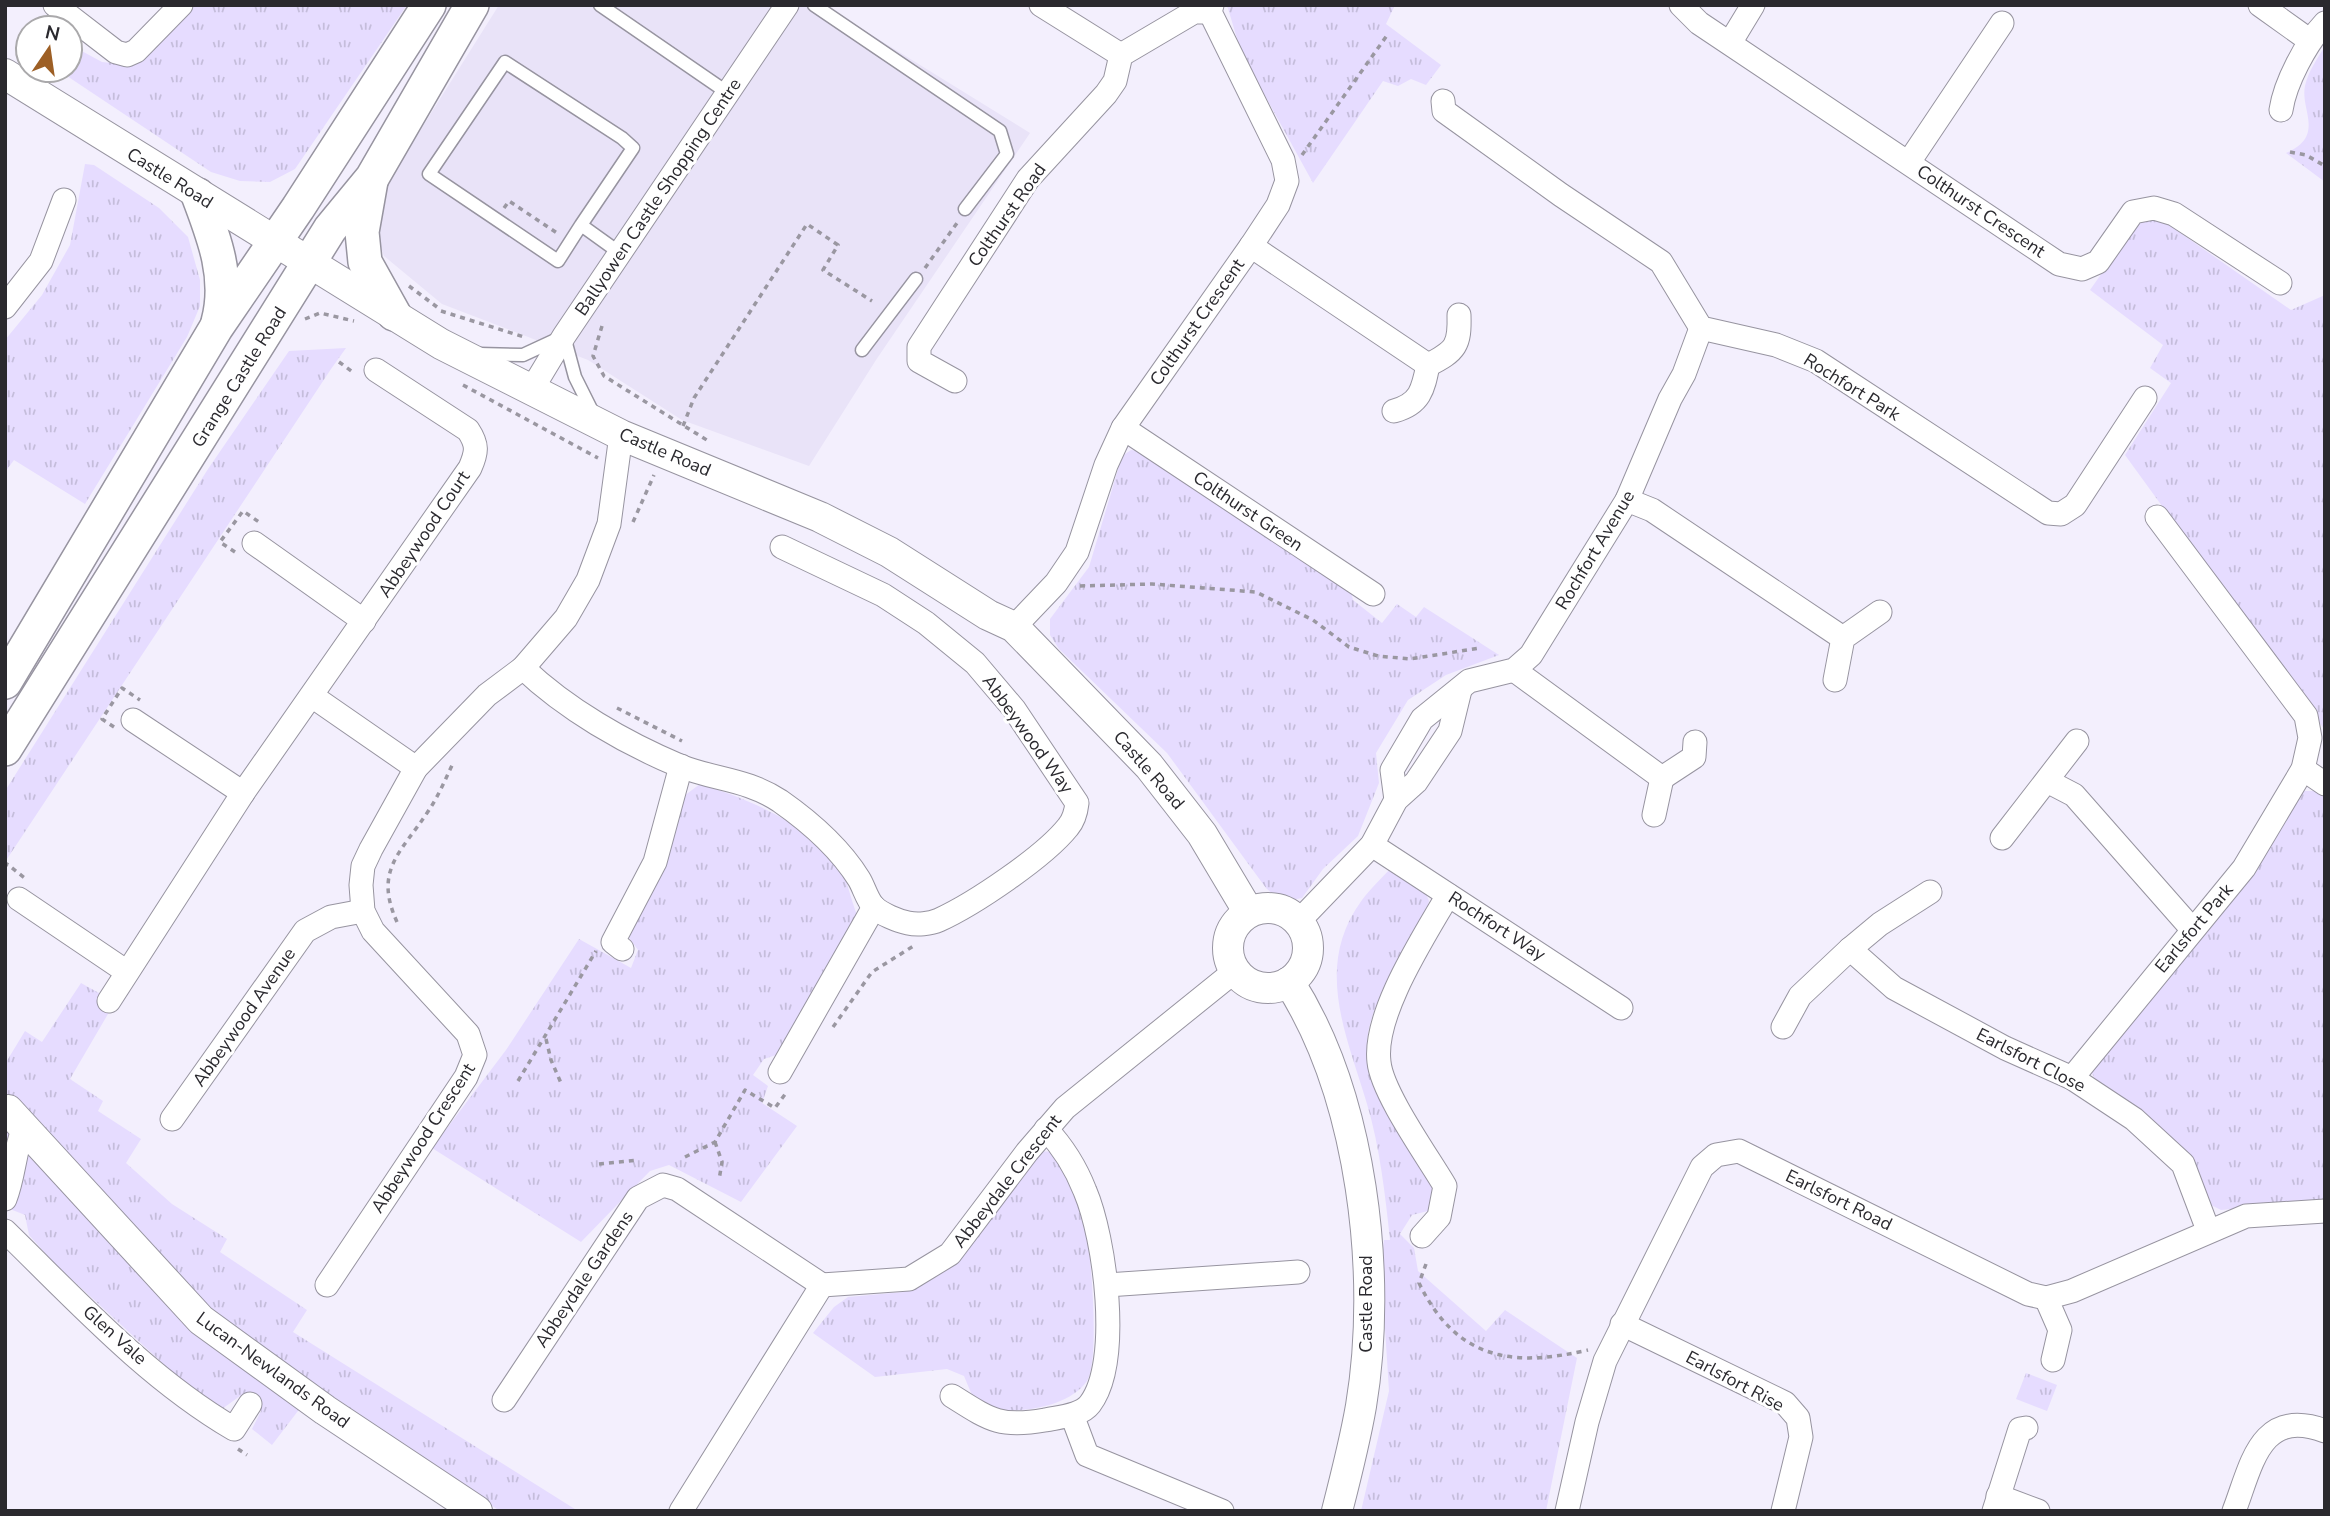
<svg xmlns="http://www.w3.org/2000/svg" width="2330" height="1516" font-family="'Nunito Sans',sans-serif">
	<defs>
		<pattern id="grass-tufts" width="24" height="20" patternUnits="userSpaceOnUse" patternTransform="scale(1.75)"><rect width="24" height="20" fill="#e6dcff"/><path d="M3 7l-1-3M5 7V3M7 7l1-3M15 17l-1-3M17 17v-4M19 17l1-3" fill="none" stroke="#c5bddb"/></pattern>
	</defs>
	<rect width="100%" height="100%" fill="#f3effd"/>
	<!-- built -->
	<polygon fill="#e9e3f8" points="499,5 823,5 1030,133 876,360 809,466 682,420 588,360 442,304 384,256 373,227 379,196"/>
	<!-- grass -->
	<g fill="url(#grass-tufts)">
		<polygon points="194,5 407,5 295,169 270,182 240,181 211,172 61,72 70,70 70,61 78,49 102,62 122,64"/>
		<polygon points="1227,5 1395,5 1386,24 1441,65 1426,85 1411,79 1398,86 1383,81 1313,183 1241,52"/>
		<path d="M 2325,46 L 2325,182 L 2286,153 C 2326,136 2300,110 2305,86 C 2308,72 2317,59 2325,46 Z"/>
		<polygon points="85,164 94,165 159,208 188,237 200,280 200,306 187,337 85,504 14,460 5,472 5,340 42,295 70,245"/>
		<polygon points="2150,218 2166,223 2291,310 2325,295 2324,729 2125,455 2171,383 2150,368 2163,345 2090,290 2135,226"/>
		<polygon points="346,348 331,369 5,862 5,791 208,469 289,351"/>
		<polygon points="1131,450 1144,452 1350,588 1353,600 1382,623 1397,604 1416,617 1424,607 1499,655 1446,675 1408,700 1376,753 1379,783 1358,836 1323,869 1302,898 1281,902 1266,888 1167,753 1059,649 1050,635 1050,619 1089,567 1122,456"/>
		<path d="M 700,784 C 746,798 809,824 838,865 C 847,878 851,900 857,915 L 779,1054 L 764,1059 L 753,1075 L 768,1086 L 762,1103 L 797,1126 L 741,1202 L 669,1165 L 650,1171 L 581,1242 L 432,1148 L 506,1050 L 579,939 L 631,968 L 638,950 L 627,935 L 684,796 Z"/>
		<polygon points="2303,791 2318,791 2325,798 2325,1200 2221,1210 2211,1205 2188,1161 2096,1082 2092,1073 2094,1066 2207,932 2254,868 2296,794"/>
		<path d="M 1391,868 L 1426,894 L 1429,901 C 1414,964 1348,1008 1372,1078 L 1433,1184 L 1432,1205 L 1428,1211 L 1412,1215 L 1400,1234 L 1414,1248 L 1418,1271 L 1486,1331 L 1505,1310 L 1577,1358 L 1546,1511 L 1361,1511 L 1389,1391 L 1381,1265 L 1384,1240 L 1390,1240 C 1385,1194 1380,1148 1367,1104 C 1347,1036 1313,966 1362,900 C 1370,889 1381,879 1391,868 Z"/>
		<polygon points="81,983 115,1002 70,1079 103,1101 98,1111 141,1139 126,1163 172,1204 227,1239 220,1252 307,1310 293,1332 578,1511 500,1511 314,1390 272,1445 252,1429 261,1411 240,1396 222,1409 183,1382 53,1262 29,1235 25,1215 5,1207 5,1064 25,1031 42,1042"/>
		<path d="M 1036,1151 L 1057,1152 C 1065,1170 1076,1188 1082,1206 C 1090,1232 1101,1361 1087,1381 C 1071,1404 1031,1412 1004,1410 C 994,1409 983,1403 974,1400 L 964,1376 L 947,1369 L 875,1377 L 813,1333 L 834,1307 L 848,1297 L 904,1292 L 953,1264 Z"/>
		<polygon points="2026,1373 2057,1385 2047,1411 2016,1399"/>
	</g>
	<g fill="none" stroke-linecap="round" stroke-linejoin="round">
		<!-- service casing -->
		<g stroke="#9794a0" stroke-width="15">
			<g id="service">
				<polyline points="600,5 728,93"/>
				<polyline points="814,5 1000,131 1007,154 965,209"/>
				<polyline points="581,225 633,148 622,138 505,62 429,174 558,261 581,225 620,253"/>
				<polyline points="862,350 916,279"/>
				<polyline points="479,354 523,355 564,336 575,377 594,415"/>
			</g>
		</g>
		<!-- minor casing -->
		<g stroke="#9794a0" stroke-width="25">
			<g id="minor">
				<polyline points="55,5 116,52 127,55 136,51 181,5"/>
				<polyline points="1041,5 1121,55"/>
				<polyline points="1681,5 1699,23 2059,264 2082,269 2098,262 2133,212 2154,208 2174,214 2280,283"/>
				<polyline points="2260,5 2309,40"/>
				<polyline points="1730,43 1753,5"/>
				<polyline points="1443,101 1444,111 1561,195 1661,262 1701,328 1776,345 1816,361 2048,513 2061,514 2075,505 2145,398"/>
				<path d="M 2281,110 C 2285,83 2306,43 2325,23"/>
				<polyline points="1909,162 2002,23"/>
				<path d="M 1251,246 L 1428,365 C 1423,390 1420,404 1394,411"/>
				<polyline points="5,307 41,261 64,200"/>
				<path d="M 1428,365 C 1456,351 1460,345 1459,315"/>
				<polyline points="955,381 919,361 919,347 1028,179 1106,94 1115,81 1121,55 1194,12 1210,12"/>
				<polyline points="532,389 564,336 787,5"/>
				<polyline points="1123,428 1373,594"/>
				<polyline points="1627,500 1652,510 1843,638"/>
				<polyline points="254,543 364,621"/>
				<polyline points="1014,627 1056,583 1077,552 1106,465 1123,428 1251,246 1278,205 1287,181 1283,160 1210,12 1212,5"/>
				<path d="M 523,668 C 566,709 625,743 680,766 C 715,780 747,779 780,801 C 810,822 839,847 859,879 C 864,887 867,900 874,907 C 881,914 898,921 908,923 C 917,925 930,924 939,920 C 974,904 1044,857 1068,827 C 1074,820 1076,812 1077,803 L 1014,709 L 975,663 L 926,623 L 883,595 L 782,547"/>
				<polyline points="1514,670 1662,778 1694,757 1695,742"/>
				<polyline points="1835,680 1843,638 1880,612"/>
				<polyline points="312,696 416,768"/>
				<polyline points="133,720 243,793"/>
				<polyline points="2303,769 2325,784"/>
				<polyline points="2049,782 2074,795 2192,929"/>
				<polyline points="1396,800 1392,770 1422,719 1469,681 1514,670 1531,655 1627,500 1670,399 1684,374 1701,328"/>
				<polyline points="1654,815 1662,778"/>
				<polyline points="2002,838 2077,741"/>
				<polyline points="1372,845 1621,1008"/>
				<polyline points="19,899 127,972"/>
				<polyline points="1298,922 1372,845 1396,800 1416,782 1450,731 1460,690"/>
				<polyline points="622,949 613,942 655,862 681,766"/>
				<polyline points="1850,949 1894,988 2005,1048 2072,1078 2134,1119 2183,1164 2208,1230"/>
				<path d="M 109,1001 L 243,793 L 470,468 C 477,452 478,445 468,430 L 376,370"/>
				<polyline points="1783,1027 1800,996 1850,949 1880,924 1930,892"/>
				<polyline points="780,1072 874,907"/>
				<polyline points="2072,1078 2244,868 2303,769 2310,738 2306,716 2157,517"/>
				<polyline points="172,1119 305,931 331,917 363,911"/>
				<path d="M 5,1199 C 14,1176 14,1153 23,1130"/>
				<path d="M 5,1231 C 77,1301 147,1378 234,1429 L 250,1404"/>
				<path d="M 1422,1236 L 1439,1217 L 1445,1186 C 1428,1157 1382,1093 1379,1062 C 1373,1014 1424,937 1448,895"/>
				<polyline points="327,1285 466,1077 475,1055 468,1034 373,931 363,911 361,885 363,866 371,849 416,768 487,695 523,668 566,618 588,580 609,524 621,435"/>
				<polyline points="822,1285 909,1279 950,1254 1027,1152 1065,1108 1235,971"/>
				<polyline points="1107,1285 1298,1272"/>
				<polyline points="2046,1298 2060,1330 2053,1360"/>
				<polyline points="1622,1324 1785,1403 1798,1418 1801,1437 1783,1511"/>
				<path d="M 952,1396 C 990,1420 1000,1428 1045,1420 C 1059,1417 1081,1416 1090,1404 C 1122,1362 1105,1238 1085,1191 C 1076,1168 1063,1147 1046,1129"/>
				<polyline points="504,1400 638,1198 663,1185 677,1189 822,1285"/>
				<polyline points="1072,1415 1087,1455 1222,1511"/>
				<polyline points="1998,1496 2038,1511"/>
				<polyline points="681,1511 822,1285"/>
				<polyline points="1567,1511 1587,1422 1605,1361 1702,1167 1716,1155 1739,1151 2028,1294 2046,1298 2072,1291 2246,1216 2325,1211"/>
				<polyline points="1994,1511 2020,1429 2026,1428"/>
				<path d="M 2234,1511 C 2252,1464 2260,1407 2325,1431"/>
			</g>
		</g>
		<!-- tertiary casing -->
		<g stroke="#9794a0" stroke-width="32">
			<g id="tertiary">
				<polyline points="5,74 441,344 621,435 820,517 889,552 988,615 1014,627 1149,766 1202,834 1248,911"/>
				<circle cx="1268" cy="948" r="40"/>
				<path d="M 1289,982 C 1362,1096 1383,1274 1361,1406 C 1355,1441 1346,1476 1337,1511"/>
				<polyline points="8,1110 201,1320 325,1410 477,1511"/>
			</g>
		</g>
		<!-- secondary casing -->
		<g stroke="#9794a0" stroke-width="36">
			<g id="secondary">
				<polyline points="371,181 362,232 365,262 394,314"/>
				<path d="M 198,195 C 214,237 230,278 218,322"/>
				<polyline points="5,682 216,328 298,208 429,5"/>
				<polyline points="5,749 330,229 372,178 472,5"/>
			</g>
		</g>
		<!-- path -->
		<g stroke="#9a97a1" stroke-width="3.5" stroke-dasharray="5 5" stroke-linecap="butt">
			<polyline points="58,70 61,72"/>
			<polyline points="2290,152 2306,155 2325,166"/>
			<polyline points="1302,155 1388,34"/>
			<polyline points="504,208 509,201 557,233"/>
			<polyline points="925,268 957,223"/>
			<polyline points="409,286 441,310"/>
			<polyline points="441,311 524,337"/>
			<polyline points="305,319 320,313 354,321"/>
			<polyline points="602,326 593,356 604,376 710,442"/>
			<polyline points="339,362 354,373"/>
			<polyline points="463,385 598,458"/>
			<polyline points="683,426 694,398 807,224 838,245 823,270 872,301"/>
			<polyline points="633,522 654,475"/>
			<polyline points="235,552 220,542 243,511 259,522"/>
			<polyline points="1080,586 1152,584 1256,592 1313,620 1349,647 1378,656 1410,659 1480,648"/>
			<polyline points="617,708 682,741"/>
			<polyline points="114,727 102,719 122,688 140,700"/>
			<polyline points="5,867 7,864 26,879"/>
			<path d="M 397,922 C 373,869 402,852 429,810 C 439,795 446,778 454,761"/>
			<polyline points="833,1027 872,972 915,945"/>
			<polyline points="546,1039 551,1060 561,1083"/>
			<polyline points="518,1081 596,951"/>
			<polyline points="715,1142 722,1162 719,1180"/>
			<polyline points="685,1157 715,1142 745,1090 775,1108 786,1093"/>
			<polyline points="599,1164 638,1160"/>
			<path d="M 1426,1264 L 1419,1283 C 1456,1359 1511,1368 1588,1350"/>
			<polyline points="238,1449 247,1455"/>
		</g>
		<!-- service -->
		<use href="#service" stroke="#fff" stroke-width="12"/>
		<!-- minor -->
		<use href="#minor" stroke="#fff" stroke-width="23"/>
		<!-- tertiary -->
		<use href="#tertiary" stroke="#fff" stroke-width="30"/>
		<!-- secondary -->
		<use href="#secondary" stroke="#fff" stroke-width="33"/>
	</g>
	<g text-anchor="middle" stroke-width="6" stroke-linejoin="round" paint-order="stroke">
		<!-- street labels -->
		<g font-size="18" fill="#2a292e" stroke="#fff">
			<text transform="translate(170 178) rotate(32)" y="6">Castle Road</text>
			<text transform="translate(658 197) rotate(-56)" y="6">Ballyowen Castle Shopping Centre</text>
			<text transform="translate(1981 211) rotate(34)" y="6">Colthurst Crescent</text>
			<text transform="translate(1007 215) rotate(-55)" y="6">Colthurst Road</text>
			<text transform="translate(1197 322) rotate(-55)" y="6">Colthurst Crescent</text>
			<text transform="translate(239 377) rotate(-58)" y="6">Grange Castle Road</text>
			<text transform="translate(1852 387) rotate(32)" y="6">Rochfort Park</text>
			<text transform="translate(665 452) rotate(23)" y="6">Castle Road</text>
			<text transform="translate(1248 511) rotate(34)" y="6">Colthurst Green</text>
			<text transform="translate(424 534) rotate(-56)" y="6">Abbeywood Court</text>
			<text transform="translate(1595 550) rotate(-59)" y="6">Rochfort Avenue</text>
			<text transform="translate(1028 734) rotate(54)" y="6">Abbeywood Way</text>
			<text transform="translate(1149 770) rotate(49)" y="6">Castle Road</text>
			<text transform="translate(1497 926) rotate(33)" y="6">Rochfort Way</text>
			<text transform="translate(2194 928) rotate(-50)" y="6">Earlsfort Park</text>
			<text transform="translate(244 1017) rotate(-55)" y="6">Abbeywood Avenue</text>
			<text transform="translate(2031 1060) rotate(27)" y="6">Earlsfort Close</text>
			<text transform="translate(423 1138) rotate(-57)" y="6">Abbeywood Crescent</text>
			<text transform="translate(1007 1181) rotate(-52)" y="6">Abbeydale Crescent</text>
			<text transform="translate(1839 1200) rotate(26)" y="6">Earlsfort Road</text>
			<text transform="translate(584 1279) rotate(-56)" y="6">Abbeydale Gardens</text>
			<text transform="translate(1366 1304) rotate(-90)" y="6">Castle Road</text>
			<text transform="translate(115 1335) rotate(42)" y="6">Glen Vale</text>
			<text transform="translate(273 1370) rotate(36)" y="6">Lucan-Newlands Road</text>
			<text transform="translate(1735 1381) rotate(28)" y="6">Earlsfort Rise</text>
		</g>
	</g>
	<!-- border -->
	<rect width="2330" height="1516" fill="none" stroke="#2a292e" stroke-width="14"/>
	<!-- north arrow -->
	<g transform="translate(49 49) rotate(13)"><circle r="33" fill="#ffffff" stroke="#aaa9ab" stroke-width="2"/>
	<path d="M0-5L12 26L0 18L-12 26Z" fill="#9d5f25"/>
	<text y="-10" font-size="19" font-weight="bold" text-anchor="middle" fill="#2a292e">N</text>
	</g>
</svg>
